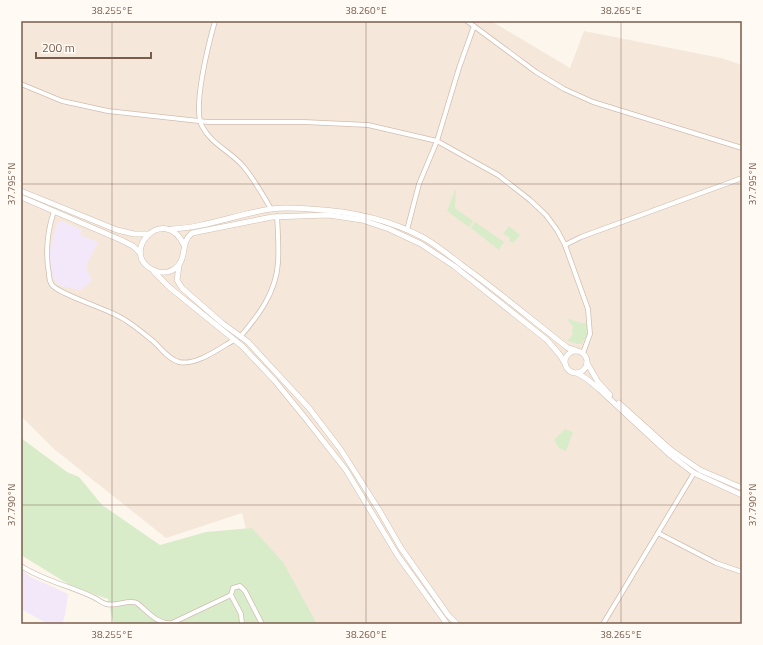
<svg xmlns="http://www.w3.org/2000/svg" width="763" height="645" font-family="'Titillium Web',sans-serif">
	<rect width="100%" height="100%" fill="#fdf6ec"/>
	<!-- residential -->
	<polygon fill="#f5e8da" points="21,21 491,21 570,68 584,31 721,58 742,65 742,624 269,624 242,513 166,538 54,449 21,416"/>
	<!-- education -->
	<g fill="#f3e8fa">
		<polygon points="62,221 82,230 80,235 98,242 86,266 92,281 81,290 60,286 54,280 50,264 50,250 56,227 57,223"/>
		<polygon points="21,570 31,577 68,594 65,615 62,624 48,624 21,609"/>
	</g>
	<!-- green -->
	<g fill="#d8ecc9">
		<polygon points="455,190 456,190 455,208 473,221 469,227 447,211"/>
		<polygon points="475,222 504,242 499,250 471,228"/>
		<polygon points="509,226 520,235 513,243 509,241 510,238 503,234"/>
		<path d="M 569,318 L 574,321 L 587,324 C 589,331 586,339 581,344 L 577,344 L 567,341 L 573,334 L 572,332 L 573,326 L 568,321 Z"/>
		<polygon points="565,429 573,432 566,451 559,448 554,440"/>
		<polygon points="21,438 67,472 79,477 102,505 160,545 206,532 252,528 283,562 317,624 125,624 125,622 116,624 113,621 108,599 73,587 21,555"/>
	</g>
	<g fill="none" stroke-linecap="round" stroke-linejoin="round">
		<!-- minor casing -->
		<g stroke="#d1beb0" stroke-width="5.5">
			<g id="minor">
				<path d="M 215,21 C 209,42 192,108 202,126 C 211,144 230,151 243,166 C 254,179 263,195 271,209"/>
				<polyline points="467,21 536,72 564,89 593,102 742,148"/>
				<polyline points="21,84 62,101 108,111 208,122 304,122 368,125 437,141 498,175 530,200 546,215 557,230 565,245 588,309 590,334 583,353"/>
				<path d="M 54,211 C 47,232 45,252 49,274 C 49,277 50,282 52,285 C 59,294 106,309 118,316 C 129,321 143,333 153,341 C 161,348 168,359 179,362 C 196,366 220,348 234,340"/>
				<polyline points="407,230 419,184 437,141 459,68 474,26"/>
				<polyline points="565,245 581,237 742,178"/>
				<path d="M 240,337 C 259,315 276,292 278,263 C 279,248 278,232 277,216"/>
				<polyline points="658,533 716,563 742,572"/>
				<path d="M 21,566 C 44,581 71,586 95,598 C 99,600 102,603 106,604 C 117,607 127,599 137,603 C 147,611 158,625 172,623 L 231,595"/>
				<polyline points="242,624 241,614 231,595 233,588 240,586 245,591 262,624"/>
				<polyline points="603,624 694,473"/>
			</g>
		</g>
		<!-- tertiary casing -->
		<g stroke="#d1beb0" stroke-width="6">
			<g id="tertiary">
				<polyline points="21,191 117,230 134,234 148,234"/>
				<polyline points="21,197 121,240 133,246 140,253"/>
				<path d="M 171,229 C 205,228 237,214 271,209 C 284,207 298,208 310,209 C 350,211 389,219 424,238 C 438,246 451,257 463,266 C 499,292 533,321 568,348 L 575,350"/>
				<path d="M 184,245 C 164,203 118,253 153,270 C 159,273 167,273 173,270 C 189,260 179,243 192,233 L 272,217 L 328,215 L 362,220 L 389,229 L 421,244 L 454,266 L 547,340 L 560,355 L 564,362"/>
				<polyline points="179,266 177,280 182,288 222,323 248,342 309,408 341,450 379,510 401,548 448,615 457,624"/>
				<polyline points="154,272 169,287 242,346 275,381 306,419 346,470 398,556 447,624"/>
				<circle cx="576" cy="362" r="11"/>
				<polyline points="587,363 598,382 610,395"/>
				<polyline points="577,373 587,379 599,389 669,454 694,473 742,495"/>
				<polyline points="619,403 671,450 700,470 742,488"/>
			</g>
		</g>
		<!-- minor -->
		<use href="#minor" stroke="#fff" stroke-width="4"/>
		<!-- tertiary -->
		<use href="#tertiary" stroke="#fff" stroke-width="5"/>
	</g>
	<!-- ticks -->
	<path fill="none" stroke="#7a5c4d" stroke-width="1" stroke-opacity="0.45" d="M 112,21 L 112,624M 366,21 L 366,624M 621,21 L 621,624M 21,184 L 742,184M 21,505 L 742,505"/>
	<!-- border -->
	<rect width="763" height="645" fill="none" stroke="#fffaf3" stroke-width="44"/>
	<!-- scale -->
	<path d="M36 52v6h115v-6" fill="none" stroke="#7a5c4d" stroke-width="2"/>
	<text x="42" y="52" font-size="12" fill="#7a5c4d" stroke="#fffaf3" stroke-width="3" paint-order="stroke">200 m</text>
	<rect x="22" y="22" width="719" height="601" fill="none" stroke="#7a5c4d" stroke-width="1.5"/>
	<g font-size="10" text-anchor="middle" fill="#7a5c4d">
		<text x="112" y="14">38.255°E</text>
		<text x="366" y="14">38.260°E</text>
		<text x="621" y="14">38.265°E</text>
		<text transform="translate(11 184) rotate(-90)" y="4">37.795°N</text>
		<text transform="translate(752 184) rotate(-90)" y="4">37.795°N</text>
		<text transform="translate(11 505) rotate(-90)" y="4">37.790°N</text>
		<text transform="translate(752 505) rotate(-90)" y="4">37.790°N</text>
		<text x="112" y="638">38.255°E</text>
		<text x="366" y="638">38.260°E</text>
		<text x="621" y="638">38.265°E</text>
	</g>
</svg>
